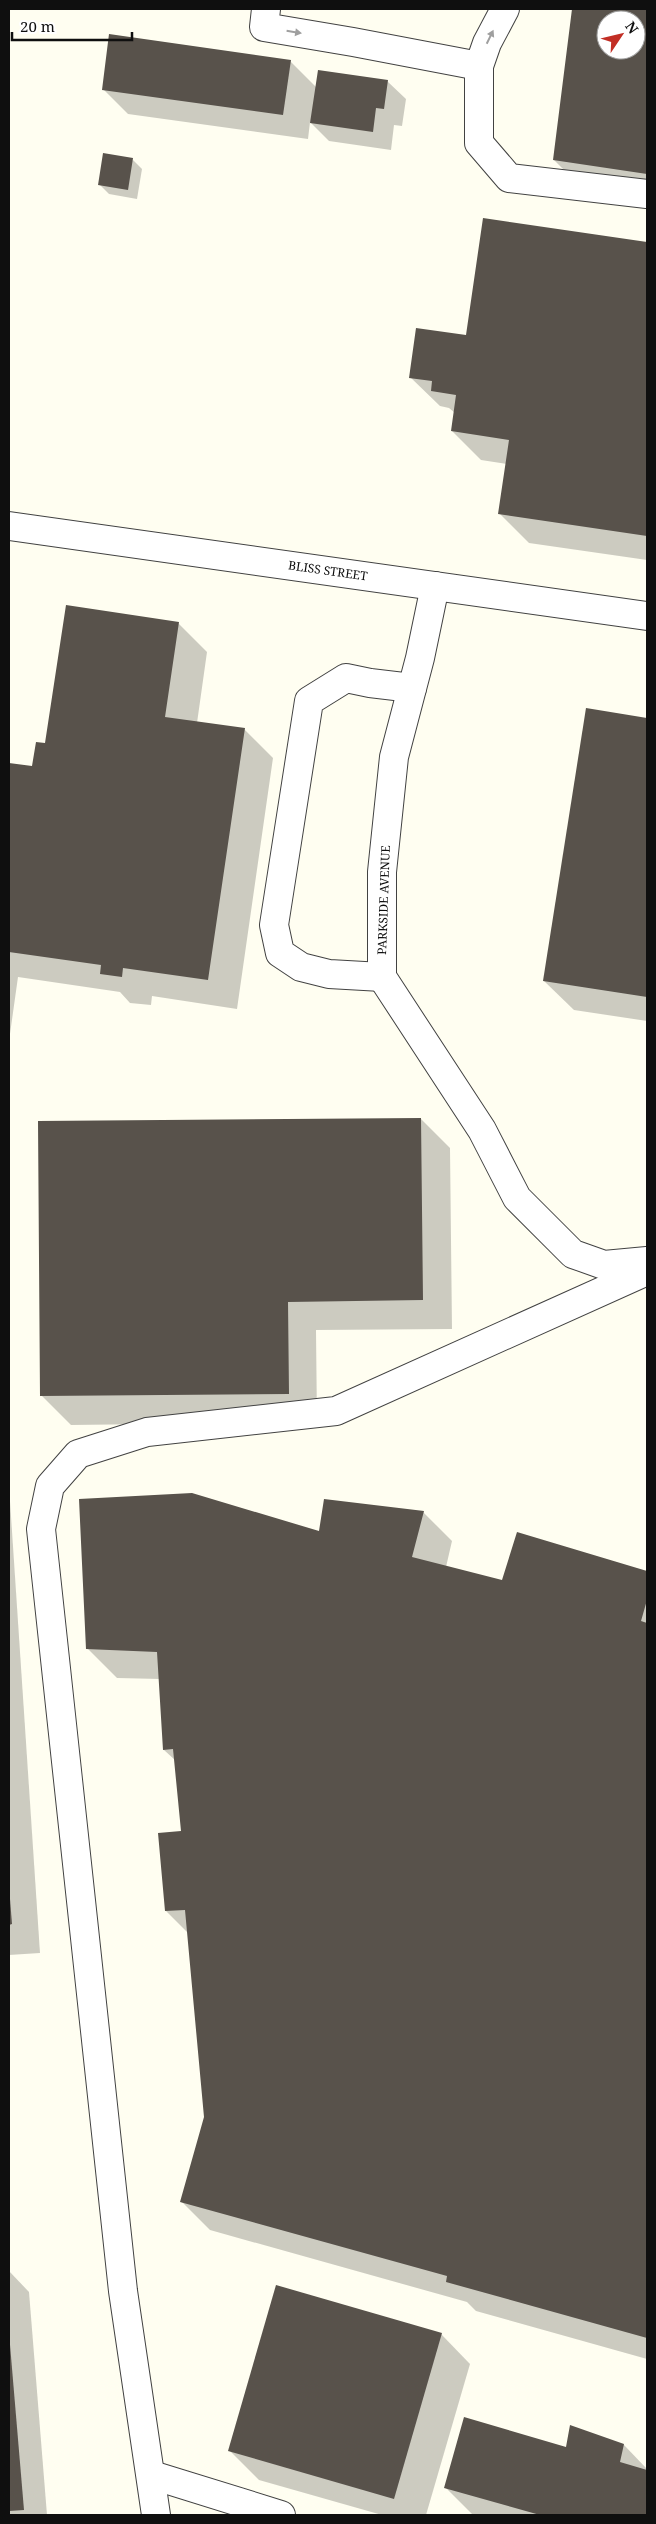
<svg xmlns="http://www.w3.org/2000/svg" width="656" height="2524" font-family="'Noto Serif',serif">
	<rect width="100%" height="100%" fill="#fffef1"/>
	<!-- shadow -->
	<g fill="#0003" fill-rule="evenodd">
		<path d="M 574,9 L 647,9 L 647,198 L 583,189 L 554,160 ZM 606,20 L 636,20 L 636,50 L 606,50 Z"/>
		<polygon points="290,61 316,87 387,81 406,99 402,126 394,125 391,150 329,141 310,122 308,139 128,114 103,89"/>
		<polygon points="133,160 142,169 137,199 109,194 99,184"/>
		<polygon points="484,220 647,243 647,560 529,543 500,514 507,464 481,460 452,431 455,413 449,408 440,406 410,377 467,337"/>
		<polygon points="178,623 207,652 197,723 244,729 273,758 237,1009 152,996 151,1005 130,1003 120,992 18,977 9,1041 9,764 33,768 46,745"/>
		<polygon points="587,710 647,719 647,1021 574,1010 544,981"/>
		<polygon points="421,1119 450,1148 452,1329 316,1330 317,1422 71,1425 42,1396"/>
		<polygon points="9,1486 40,1953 9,1955"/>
		<polygon points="423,1512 452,1541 446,1567 503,1581 518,1533 647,1573 647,2359 476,2311 467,2302 210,2230 181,2201 205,2118 188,1933 166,1911 182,1832 176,1761 164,1750 160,1679 117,1678 88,1649 320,1532"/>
		<polygon points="9,2271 29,2292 47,2515 9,2515"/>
		<polygon points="441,2334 470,2364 426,2515 382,2515 259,2480 230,2451"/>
		<polygon points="624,2445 647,2469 647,2515 473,2515 446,2488 567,2448"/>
	</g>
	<!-- building -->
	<g fill="#58524b" fill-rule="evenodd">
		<path d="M 572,9 L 647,9 L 647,174 L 553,160 ZM 606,20 L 636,20 L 636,50 L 606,50 Z"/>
		<polygon points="109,34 291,60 283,115 102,90"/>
		<polygon points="318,70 388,80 384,109 376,108 373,132 310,123"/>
		<polygon points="103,153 133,158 128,190 98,185"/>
		<polygon points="483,218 647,242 647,536 498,514 509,440 451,431 456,395 431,391 432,381 409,378 416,328 466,335"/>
		<polygon points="66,605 179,622 165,717 245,728 208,980 123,968 122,977 100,974 101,965 9,952 9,763 32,766 36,742 45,743"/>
		<polygon points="586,708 647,718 647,997 543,981"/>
		<polygon points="421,1118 423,1300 288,1302 289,1394 40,1396 38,1121"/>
		<polygon points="192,1493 319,1531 324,1499 424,1511 412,1557 502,1580 517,1532 647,1571 647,1600 641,1621 647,1623 647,2338 446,2282 447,2276 180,2202 204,2117 185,1910 165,1911 158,1833 181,1831 173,1749 163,1750 157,1652 86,1649 79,1499"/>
		<polygon points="9,1899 10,1899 12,1924 9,1925"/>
		<polygon points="276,2285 442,2333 394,2499 228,2451"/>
		<polygon points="9,2333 24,2510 9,2511"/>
		<polygon points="464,2417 566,2447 570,2425 624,2444 620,2462 647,2470 647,2515 540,2515 444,2488"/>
	</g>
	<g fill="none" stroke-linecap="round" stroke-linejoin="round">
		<!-- minor casing -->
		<g stroke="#424242" stroke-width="30">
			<g id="minor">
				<polyline points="266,9 264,27 353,42 479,66"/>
				<polyline points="505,9 487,43 479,66 479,143 509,178 647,194"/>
				<path id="s1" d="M 9,526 L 647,616"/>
				<polyline points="435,586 420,658 394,757 382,872 382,977 482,1130 517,1198 573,1254 604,1265 647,1261"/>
				<polyline points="382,977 329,974 301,967 280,953 274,925 309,701 346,678 370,683 412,688"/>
				<polyline points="152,2475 281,2515"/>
				<polyline points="156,2515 123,2291 41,1529 50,1486 78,1454 147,1432 336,1411 647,1271"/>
			</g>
		</g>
		<!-- minor -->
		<use href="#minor" stroke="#fff" stroke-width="28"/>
	</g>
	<!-- one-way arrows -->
	<defs><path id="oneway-solid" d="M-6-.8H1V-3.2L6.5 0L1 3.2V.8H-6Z" transform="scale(1.25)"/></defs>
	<g fill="#9f9f9f">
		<use href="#oneway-solid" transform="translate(294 32) rotate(9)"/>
		<use href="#oneway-solid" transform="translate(490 37) rotate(-64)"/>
	</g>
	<g text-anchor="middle" stroke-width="5" stroke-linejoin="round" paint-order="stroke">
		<!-- street labels -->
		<g font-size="12" fill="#0f0f0f" stroke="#fff">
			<text dy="4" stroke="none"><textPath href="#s1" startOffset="322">BLISS STREET</textPath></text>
			<text transform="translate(384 900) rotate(-88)" y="4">PARKSIDE AVENUE</text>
		</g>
	</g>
	<!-- border -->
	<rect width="656" height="2524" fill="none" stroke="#0f0f0f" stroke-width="20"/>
	<!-- north arrow -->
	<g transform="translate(621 35) rotate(55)"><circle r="24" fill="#ffffff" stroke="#9f9f9f"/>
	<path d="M0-4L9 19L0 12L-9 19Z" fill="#c22e25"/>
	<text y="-8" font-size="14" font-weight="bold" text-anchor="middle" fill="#0f0f0f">N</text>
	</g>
	<!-- scale -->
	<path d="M12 32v8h120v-8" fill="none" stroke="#0f0f0f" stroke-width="2.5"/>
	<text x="20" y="32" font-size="15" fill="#0f0f0f" stroke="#ffffff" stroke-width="4" paint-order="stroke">20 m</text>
</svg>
